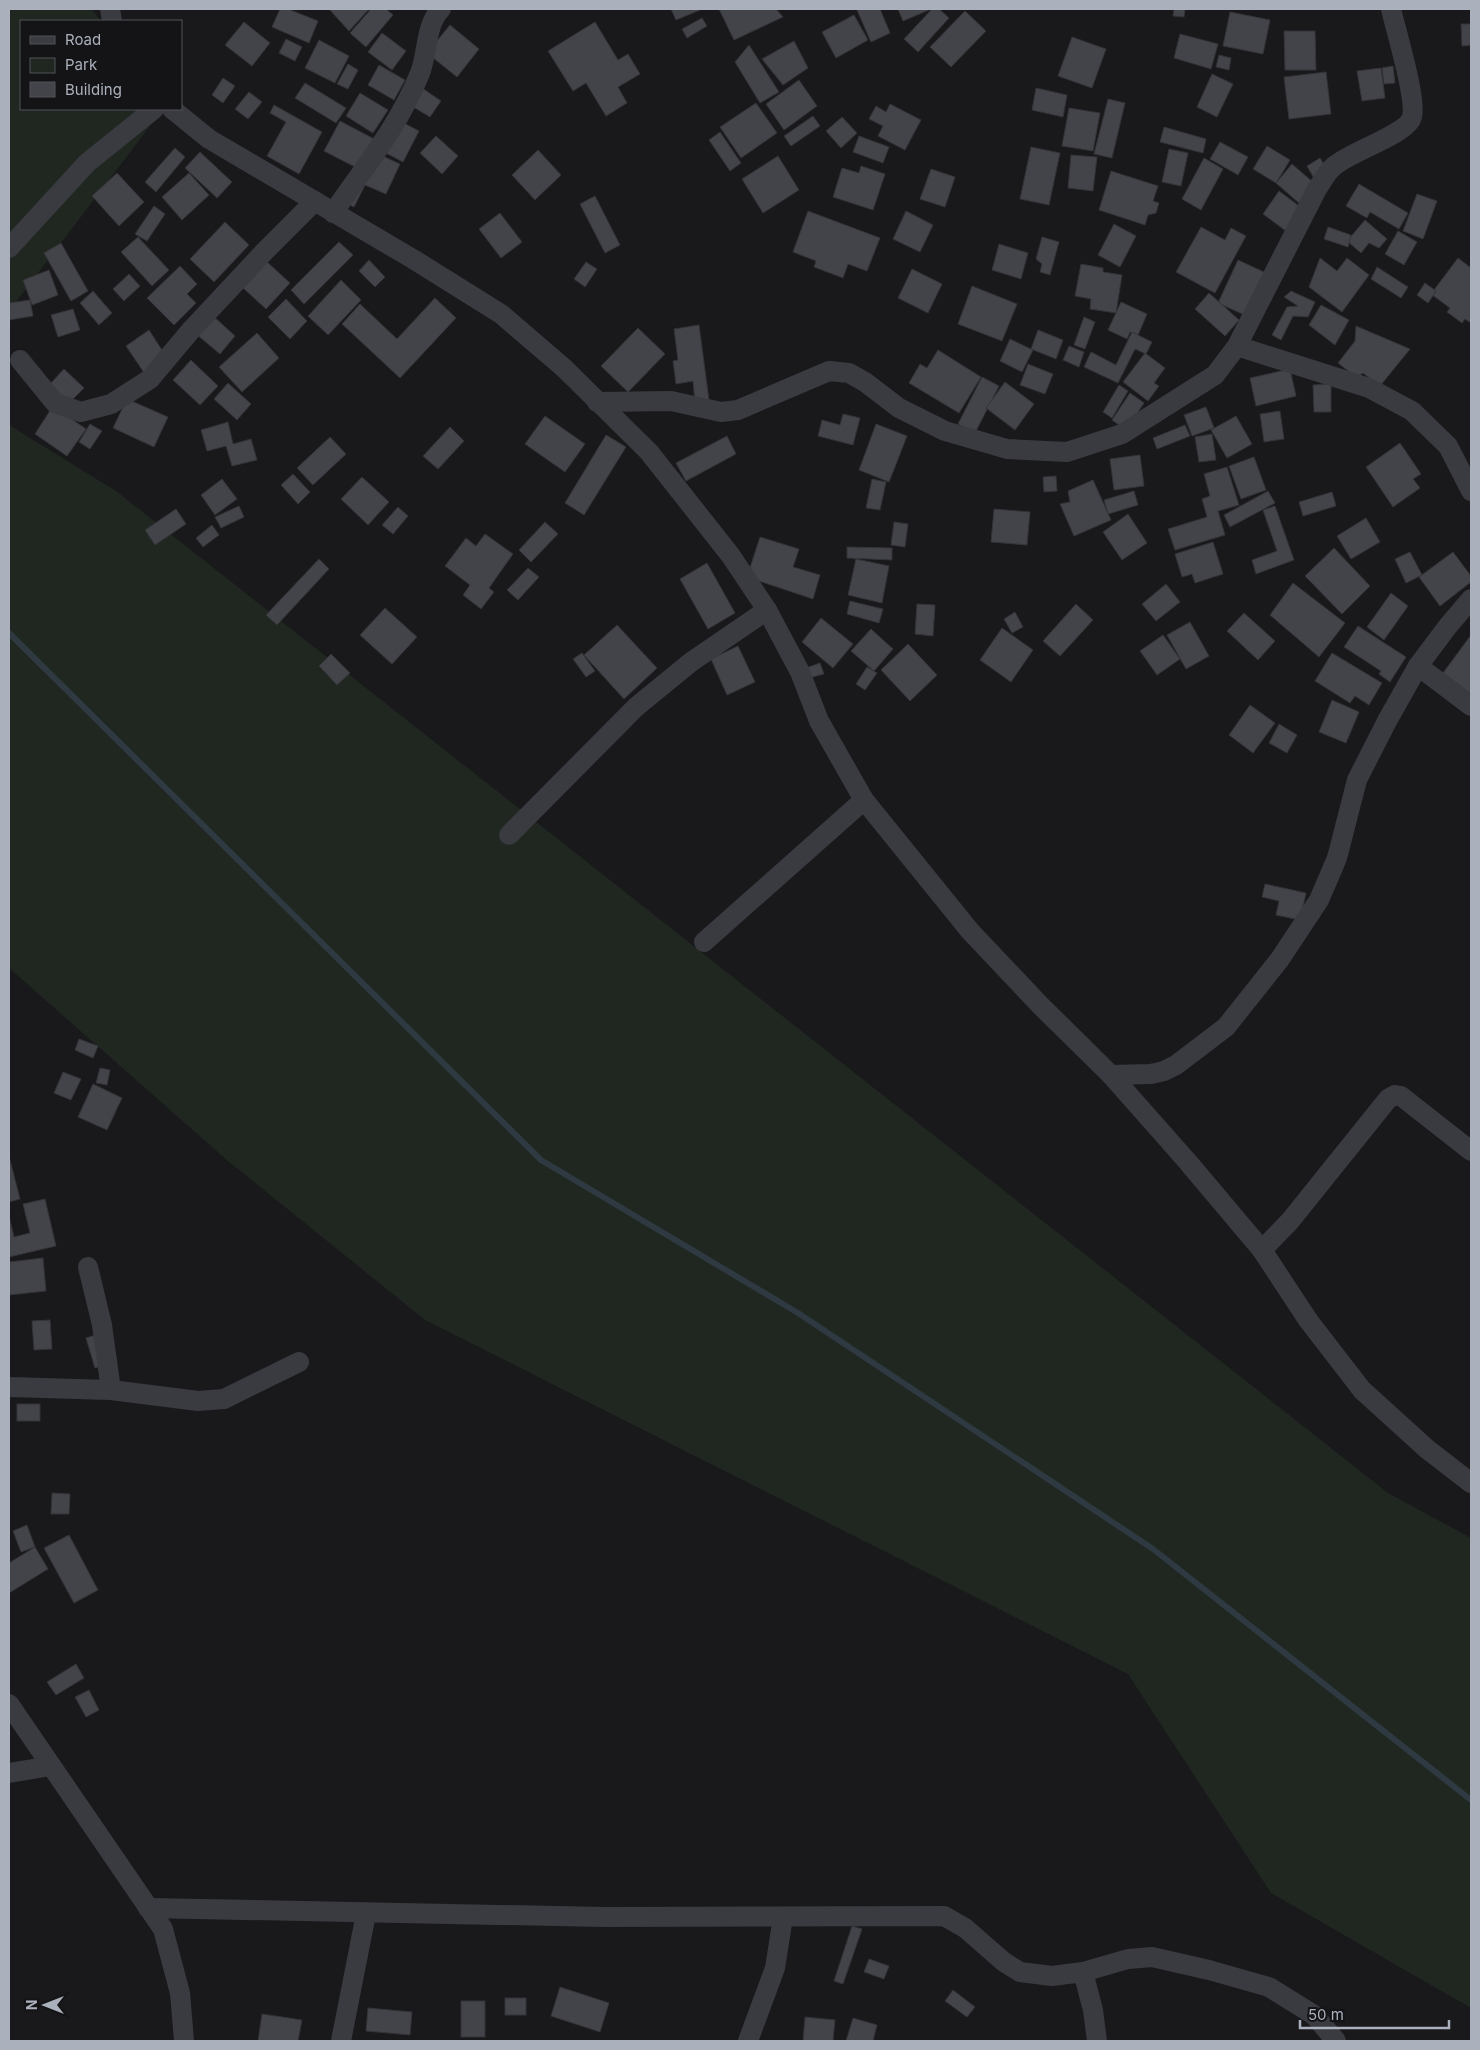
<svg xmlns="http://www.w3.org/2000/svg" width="1480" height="2050" font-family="Inter,sans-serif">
	<rect width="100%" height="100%" fill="#19191c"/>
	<!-- green -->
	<g fill="#1f2720">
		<polygon points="9,9 91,9 101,21 21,21 21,109 163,109 9,311"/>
		<polygon points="9,425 116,491 1388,1493 1471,1538 1471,2008 1271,1893 1128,1674 425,1320 228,1161 9,968"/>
	</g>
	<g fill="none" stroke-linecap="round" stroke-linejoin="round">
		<!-- stream -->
		<polyline stroke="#2e3941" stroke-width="6" points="9,633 541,1160 798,1313 1153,1549 1471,1800"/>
	</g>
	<!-- building -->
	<g fill="#434449" stroke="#333338">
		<polygon points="280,9 288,9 318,21 309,43 272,27"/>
		<polygon points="329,9 369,9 349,31"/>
		<polygon points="371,9 386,9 393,15 366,47 350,33"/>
		<polygon points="671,9 699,9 700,10 676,20"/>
		<polygon points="719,9 776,9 783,17 734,40"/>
		<polygon points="858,9 880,9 890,33 871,42 857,10"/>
		<polygon points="898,9 928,9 929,10 903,21"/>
		<polygon points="932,9 939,9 949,18 918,52 904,39"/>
		<polygon points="1174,9 1185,9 1184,17 1173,16"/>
		<polygon points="965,11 986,31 951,67 930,47"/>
		<polygon points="1230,12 1270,20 1263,54 1223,46"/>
		<polygon points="854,15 868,40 836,58 822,32"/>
		<polygon points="702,18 707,26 687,38 682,29"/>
		<polygon points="244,22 270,43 252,66 225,45"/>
		<polygon points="595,22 618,60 628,54 640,74 618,87 627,103 606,116 586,83 573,91 548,51"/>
		<polygon points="1461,24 1471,24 1471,45 1462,46"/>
		<polygon points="450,25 479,49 457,77 427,53"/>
		<polygon points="1284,31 1315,31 1316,70 1285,70"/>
		<polygon points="382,33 406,51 392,70 368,52"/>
		<polygon points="1180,34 1218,44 1211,69 1174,58"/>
		<polygon points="1072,37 1106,49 1092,88 1058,76"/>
		<polygon points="286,39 302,47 295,61 279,53"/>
		<polygon points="319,40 349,56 335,83 305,68"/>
		<polygon points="794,41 808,68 783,85 762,59"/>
		<polygon points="749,45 779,92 760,103 735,62"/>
		<polygon points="1219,55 1231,58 1229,70 1216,67"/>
		<polygon points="348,64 358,70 348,89 337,84"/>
		<polygon points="379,65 405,80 394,100 368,85"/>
		<polygon points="1393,66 1395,83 1384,84 1382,68"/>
		<polygon points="1381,68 1385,98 1362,101 1357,71"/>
		<polygon points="1326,72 1331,114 1289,119 1284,77"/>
		<polygon points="1212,74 1233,84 1217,117 1197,107"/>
		<polygon points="223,78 235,86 223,103 212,95"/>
		<polygon points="799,80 817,106 784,130 766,104"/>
		<polygon points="305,83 346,108 336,123 295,98"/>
		<polygon points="422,88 441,101 430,117 410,105"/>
		<polygon points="1036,88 1067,95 1063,117 1032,110"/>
		<polygon points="249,92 262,102 248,119 235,109"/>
		<polygon points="360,93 388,110 373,133 346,116"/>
		<polygon points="1108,99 1125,103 1112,158 1094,154"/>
		<polygon points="756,103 777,133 741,158 720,127"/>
		<polygon points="890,104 921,120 905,150 878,136 883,126 869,119 876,106 886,112"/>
		<polygon points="274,105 322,132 299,174 267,156 286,122 270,113"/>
		<polygon points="1069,108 1100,113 1093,151 1062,146"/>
		<polygon points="813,116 820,126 791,146 784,136"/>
		<polygon points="842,117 857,133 841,148 826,131"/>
		<polygon points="396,119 419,131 403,162 380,150"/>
		<polygon points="340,121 376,140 361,170 324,151"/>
		<polygon points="1164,127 1206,139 1203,153 1160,142"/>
		<polygon points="720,132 741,163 730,171 709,140"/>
		<polygon points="436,136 458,156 442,174 420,153"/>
		<polygon points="859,136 889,147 883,163 853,152"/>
		<polygon points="1220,142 1248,157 1238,175 1210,159"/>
		<polygon points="1267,146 1290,160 1276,183 1253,169"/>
		<polygon points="1031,147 1060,153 1049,205 1020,199"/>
		<polygon points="175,148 185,157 156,192 145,182"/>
		<polygon points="1169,149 1188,153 1181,186 1162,182"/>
		<polygon points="538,150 561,175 535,200 512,175"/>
		<polygon points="200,152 232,182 217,198 185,168"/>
		<polygon points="378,154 400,164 386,194 365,185 354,207 344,202"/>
		<polygon points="1071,155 1097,157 1093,191 1068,188"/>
		<polygon points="778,156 799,190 763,213 742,179"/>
		<polygon points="1204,158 1223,169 1201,210 1182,199"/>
		<polygon points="1320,158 1328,171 1315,180 1307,166"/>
		<polygon points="1292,164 1315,184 1299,203 1276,183"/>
		<polygon points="861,166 885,174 873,210 833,197 842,168 859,173"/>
		<polygon points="931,169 955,177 945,207 920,199"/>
		<polygon points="1111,171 1158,186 1153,201 1159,203 1156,213 1148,215 1145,225 1099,210"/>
		<polygon points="117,173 144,202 119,226 92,196"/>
		<polygon points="189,173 209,195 182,220 162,197"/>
		<polygon points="1359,184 1408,213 1399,229 1370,212 1367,218 1346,206"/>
		<polygon points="1279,191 1303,209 1286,231 1263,214"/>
		<polygon points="1417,194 1437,201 1423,239 1403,231"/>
		<polygon points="595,196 620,245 605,253 580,204"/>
		<polygon points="154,206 165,214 147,241 135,234"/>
		<polygon points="808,211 880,238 867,271 848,264 843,278 814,267 816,261 793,252"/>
		<polygon points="906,211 933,225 920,252 893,239"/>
		<polygon points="500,213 522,242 501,258 479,229"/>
		<polygon points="1365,220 1387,239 1379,248 1369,243 1361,253 1347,241"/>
		<polygon points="225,222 249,245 214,282 190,259"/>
		<polygon points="1114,224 1136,236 1120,267 1098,255"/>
		<polygon points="1201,227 1225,240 1231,228 1246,236 1215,293 1176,272"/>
		<polygon points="1328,227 1351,235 1348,247 1324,239"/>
		<polygon points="1398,231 1417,242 1404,265 1385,254"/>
		<polygon points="138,237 169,270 152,286 121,252"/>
		<polygon points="1042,237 1059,242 1050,275 1040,272 1042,264 1036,259"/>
		<polygon points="339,242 353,255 304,304 291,290"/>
		<polygon points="61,243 88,291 71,301 44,253"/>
		<polygon points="999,244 1028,253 1021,279 992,270"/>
		<polygon points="1320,258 1337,271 1347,258 1369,275 1342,312 1309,287"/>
		<polygon points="1458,258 1471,268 1471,323 1465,319 1462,323 1447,312 1450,308 1431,294"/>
		<polygon points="369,260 385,277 375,287 359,271"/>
		<polygon points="1238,260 1266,273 1247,316 1218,303"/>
		<polygon points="266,261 290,283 266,309 242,287"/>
		<polygon points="586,262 597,269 585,287 574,279"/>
		<polygon points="1081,264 1103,268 1103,272 1122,275 1116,313 1090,309 1091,299 1075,296"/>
		<polygon points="180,266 197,284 187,294 196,303 174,325 147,298"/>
		<polygon points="1377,267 1408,287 1401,298 1371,279"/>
		<polygon points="912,269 942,284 928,313 898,298"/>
		<polygon points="49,270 58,295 32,305 23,280"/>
		<polygon points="129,274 140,286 124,301 113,289"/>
		<polygon points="341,280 361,300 328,335 308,316"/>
		<polygon points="1425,283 1436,291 1428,303 1417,295"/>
		<polygon points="972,286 1017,304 1002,341 958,324"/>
		<polygon points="93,291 112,313 99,325 80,303"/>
		<polygon points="1291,291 1315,302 1308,317 1293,316 1281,340 1272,335 1287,307 1298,306 1284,297"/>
		<polygon points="1209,293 1239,320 1225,336 1195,309"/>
		<polygon points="435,298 456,318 400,378 342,324 360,304 397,339"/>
		<polygon points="286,299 307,321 290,339 268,317"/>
		<polygon points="30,300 33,316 9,320 9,303"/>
		<polygon points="1121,302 1147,314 1138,335 1130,332 1127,339 1108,330"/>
		<polygon points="1321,305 1349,320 1335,345 1309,325"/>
		<polygon points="73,309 80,330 58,337 51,315"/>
		<polygon points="212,315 235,336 220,354 196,334"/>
		<polygon points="1084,317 1095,322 1085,349 1074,345"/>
		<polygon points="699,325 709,400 695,402 693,381 676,384 673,361 678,360 674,329"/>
		<polygon points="1356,326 1410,349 1380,386 1363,373 1356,377 1338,363 1355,341"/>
		<polygon points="638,328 665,354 628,392 601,366"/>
		<polygon points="149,330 167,358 145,374 126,346"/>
		<polygon points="1038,330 1063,340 1056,359 1031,349"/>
		<polygon points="1132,332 1152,342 1146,354 1135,349 1118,383 1084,367 1091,352 1116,365"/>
		<polygon points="257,333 279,358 242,392 219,367"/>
		<polygon points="1010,339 1033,350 1022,372 1000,361"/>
		<polygon points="1069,346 1084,352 1079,367 1063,360"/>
		<polygon points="938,350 981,377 959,413 909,383 920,364 927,368"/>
		<polygon points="1145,353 1165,368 1154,383 1159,386 1148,401 1123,382"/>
		<polygon points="191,360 218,386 200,405 173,380"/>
		<polygon points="1028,364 1053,374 1045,394 1020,385"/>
		<polygon points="64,369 84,388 69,403 50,384"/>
		<polygon points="1290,369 1296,396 1256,406 1250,378"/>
		<polygon points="982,377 999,386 975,433 958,424"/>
		<polygon points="1005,382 1034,404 1015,430 986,408"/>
		<polygon points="228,383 251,404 237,420 214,399"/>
		<polygon points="1331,384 1331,412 1314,412 1313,385"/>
		<polygon points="1119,385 1128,391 1112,418 1103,412"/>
		<polygon points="1130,393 1144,403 1126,430 1112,420"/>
		<polygon points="127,399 168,417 154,447 113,428"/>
		<polygon points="53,406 86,429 67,456 35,434"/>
		<polygon points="1206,407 1214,428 1192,436 1184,415"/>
		<polygon points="1280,411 1284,439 1264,442 1260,414"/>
		<polygon points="843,414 860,418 853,445 818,436 822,420 840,425"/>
		<polygon points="545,416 585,444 565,472 525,444"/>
		<polygon points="1236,416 1252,444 1227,458 1211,430"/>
		<polygon points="228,422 233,444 251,439 257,460 232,466 226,446 207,451 201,430"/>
		<polygon points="90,424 102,431 90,449 79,442"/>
		<polygon points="876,424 907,436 889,482 859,470"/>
		<polygon points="1185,425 1190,436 1157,449 1153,438"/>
		<polygon points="450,427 464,441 438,469 423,456"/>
		<polygon points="1212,434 1216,460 1199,462 1195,437"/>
		<polygon points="606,435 626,447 584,515 565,503"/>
		<polygon points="727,436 736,454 686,481 676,463"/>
		<polygon points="330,437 346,454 313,485 297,468"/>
		<polygon points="1400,443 1421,474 1413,479 1420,488 1393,507 1366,467"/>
		<polygon points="1140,455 1144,486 1114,490 1110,459"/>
		<polygon points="1254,457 1266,490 1241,499 1229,466"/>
		<polygon points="1227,467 1239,505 1218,511 1225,535 1175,550 1168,529 1207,517 1202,499 1210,496 1204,474"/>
		<polygon points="293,474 310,492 298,504 281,485"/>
		<polygon points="1056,476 1057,491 1044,492 1043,477"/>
		<polygon points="362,477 389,502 368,525 341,499"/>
		<polygon points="222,479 237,499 215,515 201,495"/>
		<polygon points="872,479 886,482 880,510 866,508"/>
		<polygon points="1093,480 1111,520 1074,536 1060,504 1070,502 1068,491"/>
		<polygon points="1134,491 1138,505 1108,514 1104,500"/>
		<polygon points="1268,491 1275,503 1230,527 1224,515"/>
		<polygon points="1332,492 1336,506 1303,516 1299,502"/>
		<polygon points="239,506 244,517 221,528 215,517"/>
		<polygon points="1275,506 1294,560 1256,574 1252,560 1277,551 1263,510"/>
		<polygon points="398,507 408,516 393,534 382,525"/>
		<polygon points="176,509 186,524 155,545 145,530"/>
		<polygon points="994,509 1030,512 1027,545 991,542"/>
		<polygon points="1128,514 1147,543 1122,560 1103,532"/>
		<polygon points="1366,518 1380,542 1351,559 1337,536"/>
		<polygon points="545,522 558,534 531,562 519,550"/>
		<polygon points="894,522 908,524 905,547 891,545"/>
		<polygon points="212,525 219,535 203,547 196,538"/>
		<polygon points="485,534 513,554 489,588 494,592 481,609 463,595 470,585 445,566 466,538 476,546"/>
		<polygon points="760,537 799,549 793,567 820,575 813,599 747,577"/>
		<polygon points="1213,542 1223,574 1195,583 1192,574 1182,577 1175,554"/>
		<polygon points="847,547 892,548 892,560 847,558"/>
		<polygon points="1334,548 1370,586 1342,614 1305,576"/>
		<polygon points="1410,552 1422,575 1406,583 1395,559"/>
		<polygon points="1453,552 1471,576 1471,582 1440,606 1419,577"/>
		<polygon points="319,559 329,569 277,625 266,615"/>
		<polygon points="856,559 889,566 882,603 848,595"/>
		<polygon points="707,563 735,613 708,629 680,579"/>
		<polygon points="528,568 539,577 518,600 507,590"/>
		<polygon points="1293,583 1345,623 1319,657 1270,615"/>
		<polygon points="1166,584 1180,602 1156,621 1142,604"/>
		<polygon points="1391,593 1408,606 1384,640 1367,627"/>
		<polygon points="850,601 883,609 879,623 847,614"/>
		<polygon points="917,604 935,605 933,636 915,634"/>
		<polygon points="1076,604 1093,620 1060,656 1043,641"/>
		<polygon points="385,608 417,637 392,664 360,635"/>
		<polygon points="1015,612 1023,627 1012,633 1004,619"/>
		<polygon points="1244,613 1275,641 1258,660 1227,631"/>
		<polygon points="821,618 853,644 833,668 802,642"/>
		<polygon points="1190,622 1209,656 1186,669 1167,635"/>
		<polygon points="617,625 657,668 624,699 584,655"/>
		<polygon points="1358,626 1406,657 1390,682 1379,674 1381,671 1344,647"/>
		<polygon points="1002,628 1033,650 1011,682 980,660"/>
		<polygon points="871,629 893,649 874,671 851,651"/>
		<polygon points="1163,635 1180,659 1157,675 1140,651"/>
		<polygon points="1471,635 1471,694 1443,673"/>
		<polygon points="908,644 937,675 910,701 881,670"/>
		<polygon points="738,646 755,682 727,695 711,659"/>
		<polygon points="582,653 595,671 586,677 573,659"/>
		<polygon points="1332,653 1382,683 1369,705 1355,696 1350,703 1315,681"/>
		<polygon points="331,654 350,673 337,685 319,666"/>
		<polygon points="820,663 824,674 809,678 806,668"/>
		<polygon points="867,667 877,673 865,690 856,684"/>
		<polygon points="1332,700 1359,712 1346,743 1319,732"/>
		<polygon points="1250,705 1275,723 1253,753 1229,735"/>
		<polygon points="1279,724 1297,735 1287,753 1269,743"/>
		<polygon points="1265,884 1306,893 1300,920 1276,915 1279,901 1262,897"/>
		<polygon points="79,1039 98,1046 93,1058 75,1050"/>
		<polygon points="100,1068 110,1070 107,1085 96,1083"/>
		<polygon points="63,1072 81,1079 71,1100 54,1093"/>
		<polygon points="93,1084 122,1098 107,1130 78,1117"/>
		<polygon points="9,1156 20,1199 9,1202"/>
		<polygon points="45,1199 56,1246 9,1257 9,1216 14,1237 30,1233 23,1204"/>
		<polygon points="43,1258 46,1291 9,1295 9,1262"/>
		<polygon points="50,1320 52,1349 34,1350 32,1321"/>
		<polygon points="109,1331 117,1362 95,1368 86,1338"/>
		<rect x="17" y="1404" width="23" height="17"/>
		<polygon points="52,1493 70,1494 69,1514 51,1514"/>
		<polygon points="27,1525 35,1547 21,1552 13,1531"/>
		<polygon points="69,1535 98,1590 74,1603 44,1548"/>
		<polygon points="35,1547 48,1569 9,1593 9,1563"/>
		<polygon points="76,1664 84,1678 56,1695 47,1682"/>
		<polygon points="89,1690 99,1710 86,1717 75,1697"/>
		<polygon points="852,1926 862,1929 843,1984 834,1981"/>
		<polygon points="869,1959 889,1966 884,1979 864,1972"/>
		<polygon points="560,1987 609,2003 600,2032 551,2016"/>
		<polygon points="953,1990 975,2007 967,2017 945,2001"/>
		<rect x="505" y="1998" width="21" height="17"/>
		<rect x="461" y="2001" width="24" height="36"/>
		<polygon points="368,2008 412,2012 410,2035 366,2031"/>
		<polygon points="262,2014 302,2020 298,2041 258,2041"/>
		<polygon points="805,2017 835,2020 833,2041 803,2041"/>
		<polygon points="853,2018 877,2025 873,2041 846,2041"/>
	</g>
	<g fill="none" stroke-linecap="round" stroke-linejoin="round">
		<!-- minor -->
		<g stroke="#3a3b41" stroke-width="20">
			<polyline points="110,9 112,21"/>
			<polyline points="172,109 209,139 413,259 501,314 564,368 649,452 731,556 767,610 800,672 819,721 864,800 970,931 1040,1005 1111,1075 1187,1161 1262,1250 1308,1320 1362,1390 1427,1449 1471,1483"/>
			<path d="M 333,213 C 364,168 400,124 420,73 C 428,53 425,25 441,9"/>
			<polyline points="9,248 87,163 154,109"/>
			<polyline points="1237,346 1369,388 1412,411 1448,446 1471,491"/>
			<polyline points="20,360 55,403 81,412 111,404 150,379 192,329 264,252 315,201"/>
			<path d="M 597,402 L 671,401 L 721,412 L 738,410 L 829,371 L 849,373 L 865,382 L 899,408 L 945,431 L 1007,449 L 1067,452 L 1122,434 L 1215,375 L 1237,346 L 1317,189 C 1322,182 1326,173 1333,167 C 1349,152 1408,134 1412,117 C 1417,99 1396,31 1391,9"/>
			<polyline points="1418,666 1471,706"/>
			<polyline points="509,835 636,707 691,662 767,610"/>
			<polyline points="704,942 864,800"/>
			<polyline points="1111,1075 1151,1074 1164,1071 1176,1065 1226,1027 1280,959 1319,900 1337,858 1357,780 1387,721 1418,666 1448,626 1471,599"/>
			<polyline points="1262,1250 1290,1221 1388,1099 1395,1095 1401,1096 1471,1151"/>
			<polyline points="88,1267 102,1325 111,1390"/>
			<polyline points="9,1387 111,1390 198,1401 224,1399 299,1362"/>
			<polyline points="9,1704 163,1929 180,1993 184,2041"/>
			<polyline points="9,1773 50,1766"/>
			<polyline points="148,1908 605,1917 944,1916 965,1928 1004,1962 1020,1972 1052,1976 1083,1972 1128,1959 1152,1957 1209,1970 1269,1987 1314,2015 1336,2041"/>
			<polyline points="1083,1972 1093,2010 1097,2041"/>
			<polyline points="341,2041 366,1914"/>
			<polyline points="748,2041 775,1968 783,1917"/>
		</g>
	</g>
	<!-- border -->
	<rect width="1480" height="2050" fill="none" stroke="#abb1bc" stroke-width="20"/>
	<!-- legend -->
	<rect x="20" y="20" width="162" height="90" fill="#141417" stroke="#505359"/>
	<rect x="30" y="36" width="25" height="8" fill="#3a3b41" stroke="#505359"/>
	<text x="65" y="45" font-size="15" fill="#abb1bc">Road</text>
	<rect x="30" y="58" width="25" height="15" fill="#1f2720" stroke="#505359"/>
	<text x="65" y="70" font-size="15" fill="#abb1bc">Park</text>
	<rect x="30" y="82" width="25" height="15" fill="#434449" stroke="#505359"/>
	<text x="65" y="95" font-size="15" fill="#abb1bc">Building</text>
	<!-- north arrow -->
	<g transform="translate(45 2005) rotate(270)" stroke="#141417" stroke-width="4" paint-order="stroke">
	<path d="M0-4L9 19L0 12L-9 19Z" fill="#abb1bc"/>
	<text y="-8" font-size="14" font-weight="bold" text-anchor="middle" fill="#abb1bc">N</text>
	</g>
	<!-- scale -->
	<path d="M1300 2020v8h149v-8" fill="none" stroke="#abb1bc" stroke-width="2.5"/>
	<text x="1308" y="2020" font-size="15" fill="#abb1bc" stroke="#141417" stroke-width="4" paint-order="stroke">50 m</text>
</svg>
